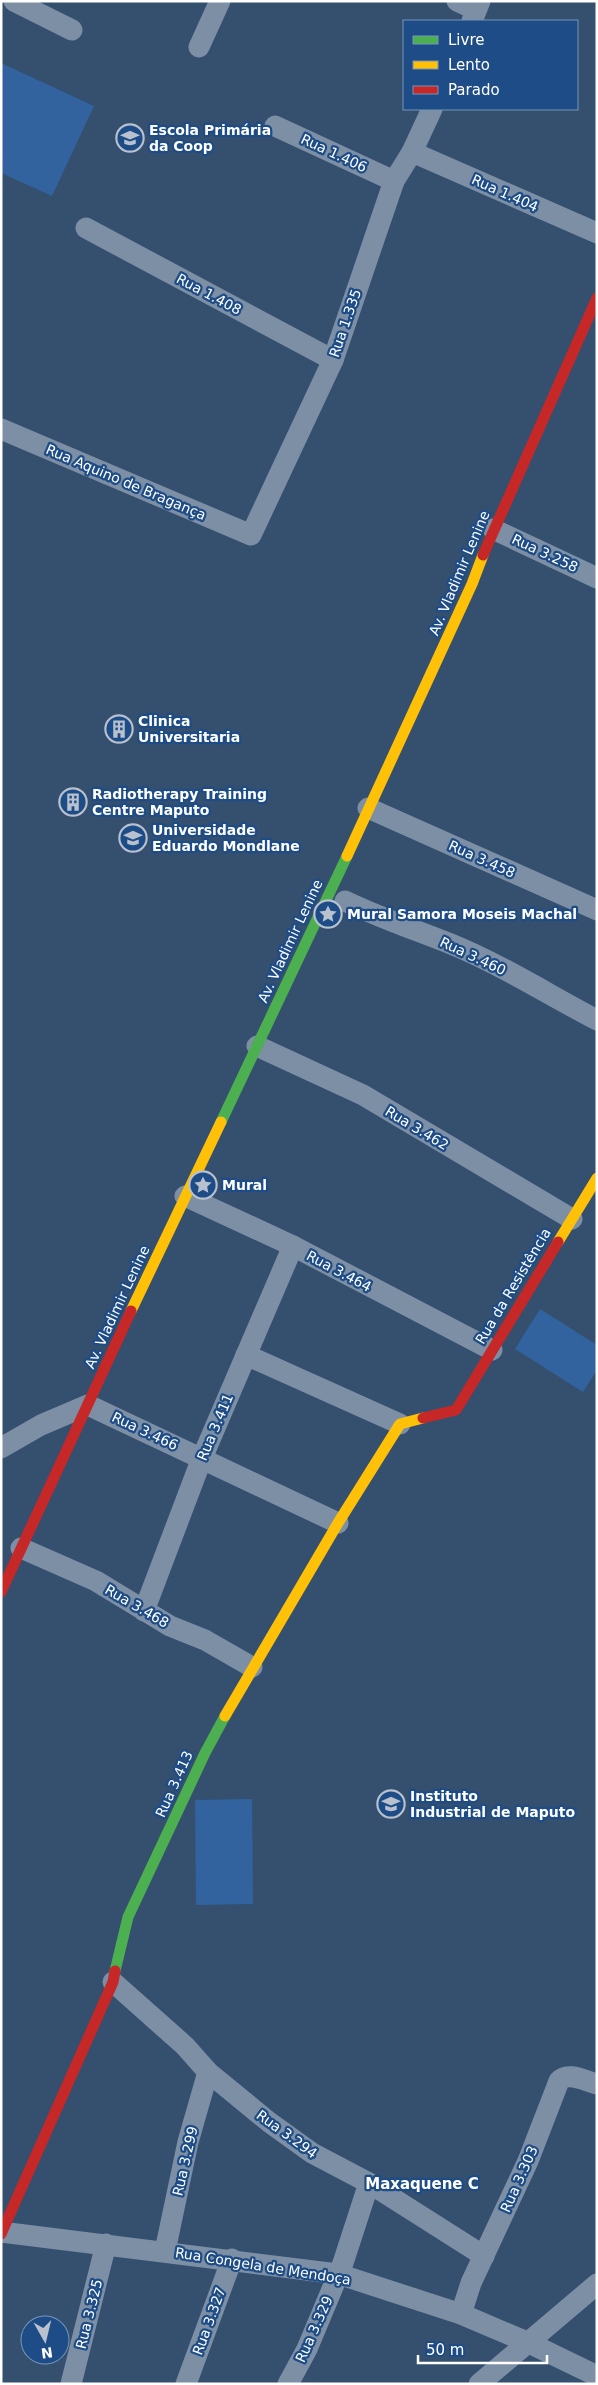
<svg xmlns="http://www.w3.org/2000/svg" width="598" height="2385" font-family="'DejaVu Sans',sans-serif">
	<rect width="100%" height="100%" fill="#354f6f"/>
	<!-- green -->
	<g fill="#32639e">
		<polygon points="1,63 94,106 52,196 1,173"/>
		<polygon points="540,1309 597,1345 597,1370 583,1392 515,1349"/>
		<polygon points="252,1799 253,1904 196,1905 195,1800"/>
	</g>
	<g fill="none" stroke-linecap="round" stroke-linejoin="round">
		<!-- street -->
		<g stroke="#7c8fa5" stroke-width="21">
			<polyline points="14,1 72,30"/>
			<polyline points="457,1 476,10"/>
			<polyline points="472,21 480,1"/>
			<polyline points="199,47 220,1"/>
			<polyline points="275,126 394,181"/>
			<polyline points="412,152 597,233"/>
			<polyline points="86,228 333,360"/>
			<polyline points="1,429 251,535 333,360 394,181 412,152 432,109"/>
			<polyline points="493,529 597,578"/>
			<polyline points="368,808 597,910"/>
			<path d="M 345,901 C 380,918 416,930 451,944 C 502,965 549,995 597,1020"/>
			<polyline points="257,1046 363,1095 572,1219"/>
			<polyline points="185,1196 293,1246 492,1350"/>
			<polyline points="246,1355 400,1424"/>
			<polyline points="1,1448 41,1425 88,1405 338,1523"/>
			<polyline points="21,1548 96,1581 170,1626 205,1640 252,1667"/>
			<polyline points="144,1611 202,1458 293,1246"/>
			<polyline points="113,1982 185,2046 208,2072 269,2122 312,2153 369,2183 484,2256"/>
			<polyline points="1,2232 338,2274 461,2314 527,2342 597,2376"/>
			<polyline points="165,2251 188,2142 208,2072"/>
			<path d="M 461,2314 L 471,2283 L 528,2161 L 559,2081 C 568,2071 585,2081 597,2084"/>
			<polyline points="71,2384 106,2244"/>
			<polyline points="186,2384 232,2259"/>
			<polyline points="288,2384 307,2349 343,2263 369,2183"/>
			<polyline points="479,2384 597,2284"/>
		</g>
		<!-- fast -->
		<g stroke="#4caf50" stroke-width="11">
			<polyline points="221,1122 347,856"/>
			<polyline points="115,1971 128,1917 205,1753 225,1716"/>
		</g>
		<!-- slow -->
		<g stroke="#ffc107" stroke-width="11">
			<polyline points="347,856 472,584 483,555"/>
			<polyline points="558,1242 597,1178"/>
			<polyline points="131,1311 221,1122"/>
			<polyline points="225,1716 338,1523 400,1424 423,1418"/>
		</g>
		<!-- jam -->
		<g stroke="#c62828" stroke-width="11">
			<polyline points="483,555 597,298"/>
			<polyline points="423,1418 456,1410 558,1242"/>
			<polyline points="1,1592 131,1311"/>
			<polyline points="1,2234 113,1982 115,1971"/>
		</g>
	</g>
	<!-- icons -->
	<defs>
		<g id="school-ring" transform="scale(1.4375)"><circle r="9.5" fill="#1d4c87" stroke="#b8c1cd" stroke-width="1.5"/><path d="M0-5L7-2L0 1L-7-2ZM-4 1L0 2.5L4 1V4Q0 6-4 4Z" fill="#b8c1cd"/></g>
		<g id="building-ring" transform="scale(1.4375)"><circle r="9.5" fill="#1d4c87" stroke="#b8c1cd" stroke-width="1.5"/><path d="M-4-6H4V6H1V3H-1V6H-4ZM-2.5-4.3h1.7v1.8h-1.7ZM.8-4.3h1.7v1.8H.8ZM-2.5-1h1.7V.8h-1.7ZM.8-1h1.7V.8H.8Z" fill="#b8c1cd"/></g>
		<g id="university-ring" transform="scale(1.4375)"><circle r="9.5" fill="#1d4c87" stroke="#b8c1cd" stroke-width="1.5"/><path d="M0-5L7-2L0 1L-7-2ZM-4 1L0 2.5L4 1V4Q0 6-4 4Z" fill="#b8c1cd"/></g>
		<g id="sight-ring" transform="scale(1.4375)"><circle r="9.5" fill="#1d4c87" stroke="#b8c1cd" stroke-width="1.5"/><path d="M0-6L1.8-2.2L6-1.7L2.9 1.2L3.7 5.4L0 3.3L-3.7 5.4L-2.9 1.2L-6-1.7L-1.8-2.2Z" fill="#b8c1cd"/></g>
	</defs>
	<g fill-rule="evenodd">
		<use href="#school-ring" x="130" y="138"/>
		<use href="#building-ring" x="119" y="729"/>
		<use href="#building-ring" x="73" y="802"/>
		<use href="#university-ring" x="133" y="838"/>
		<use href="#sight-ring" x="328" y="914"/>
		<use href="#sight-ring" x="203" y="1185"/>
		<use href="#school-ring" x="391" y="1804"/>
	</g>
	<g text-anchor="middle" stroke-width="4.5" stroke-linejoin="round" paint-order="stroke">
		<!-- poi labels -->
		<g font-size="14" font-weight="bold" fill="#fff" stroke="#1d4c87" text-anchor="start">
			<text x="149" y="135">Escola Primária<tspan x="149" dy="16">da Coop</tspan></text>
			<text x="138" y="726">Clinica<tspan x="138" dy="16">Universitaria</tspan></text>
			<text x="92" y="799">Radiotherapy Training<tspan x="92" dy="16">Centre Maputo</tspan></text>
			<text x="152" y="835">Universidade<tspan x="152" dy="16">Eduardo Mondlane</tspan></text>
			<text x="347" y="919">Mural Samora Moseis Machal</text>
			<text x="222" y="1190">Mural</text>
			<text x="410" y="1801">Instituto<tspan x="410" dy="16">Industrial de Maputo</tspan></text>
		</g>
		<!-- street labels -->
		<g font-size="14" fill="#fff" stroke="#1d4c87">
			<text transform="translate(334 153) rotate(25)" y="5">Rua 1.406</text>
			<text transform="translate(505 193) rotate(24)" y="5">Rua 1.404</text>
			<text transform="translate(209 294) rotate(28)" y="5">Rua 1.408</text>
			<text transform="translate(345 323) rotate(-71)" y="5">Rua 1.335</text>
			<text transform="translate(126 482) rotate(23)" y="5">Rua Aquino de Bragança</text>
			<text transform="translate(545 553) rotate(25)" y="5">Rua 3.258</text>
			<text transform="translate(459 573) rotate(-67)" y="5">Av. Vladimir Lenine</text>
			<text transform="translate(482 859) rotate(24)" y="5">Rua 3.458</text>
			<text transform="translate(290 941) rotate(-65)" y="5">Av. Vladimir Lenine</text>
			<text transform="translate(473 956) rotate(25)" y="5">Rua 3.460</text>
			<text transform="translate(417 1128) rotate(31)" y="5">Rua 3.462</text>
			<text transform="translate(339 1271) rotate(28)" y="5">Rua 3.464</text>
			<text transform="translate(513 1286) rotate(-59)" y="5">Rua da Resistência</text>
			<text transform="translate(117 1307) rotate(-65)" y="5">Av. Vladimir Lenine</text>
			<text transform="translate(215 1427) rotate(-67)" y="5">Rua 3.411</text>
			<text transform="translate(145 1431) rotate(25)" y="5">Rua 3.466</text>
			<text transform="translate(137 1606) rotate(30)" y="5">Rua 3.468</text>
			<text transform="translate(174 1784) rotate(-66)" y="5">Rua 3.413</text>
			<text transform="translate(287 2134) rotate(36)" y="5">Rua 3.294</text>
			<text transform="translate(185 2161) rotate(-77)" y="5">Rua 3.299</text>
			<text transform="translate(519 2179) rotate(-66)" y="5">Rua 3.303</text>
			<text transform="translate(263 2266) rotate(9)" y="5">Rua Congela de Mendoça</text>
			<text transform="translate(89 2314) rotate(-76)" y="5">Rua 3.325</text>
			<text transform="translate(209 2321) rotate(-70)" y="5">Rua 3.327</text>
			<text transform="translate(314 2329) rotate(-66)" y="5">Rua 3.329</text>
		</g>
		<!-- neighbourhood labels -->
		<g font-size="15" font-weight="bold" fill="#fff" stroke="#1d4c87">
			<text x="422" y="2189">Maxaquene C</text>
		</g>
	</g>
	<!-- border -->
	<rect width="598" height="2385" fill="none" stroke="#ffffff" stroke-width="5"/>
	<!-- legend -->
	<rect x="403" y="20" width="175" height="90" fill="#1d4c87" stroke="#7794b7"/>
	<rect x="413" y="36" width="25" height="8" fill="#4caf50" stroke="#7794b7"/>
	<text x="448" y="45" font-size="15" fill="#ffffff">Livre</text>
	<rect x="413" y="61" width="25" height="8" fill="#ffc107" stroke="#7794b7"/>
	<text x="448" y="70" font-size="15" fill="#ffffff">Lento</text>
	<rect x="413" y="86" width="25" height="8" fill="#c62828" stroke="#7794b7"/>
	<text x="448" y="95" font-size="15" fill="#ffffff">Parado</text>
	<!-- north arrow -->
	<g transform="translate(45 2340) rotate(172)"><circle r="24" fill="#1d4c87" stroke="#7794b7"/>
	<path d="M0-4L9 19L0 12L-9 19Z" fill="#b8c1cd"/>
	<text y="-8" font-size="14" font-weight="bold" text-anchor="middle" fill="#ffffff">N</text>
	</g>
	<!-- scale -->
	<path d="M418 2355v8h129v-8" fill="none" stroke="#ffffff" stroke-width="2.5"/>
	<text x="426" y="2355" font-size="15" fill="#ffffff" stroke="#1d4c87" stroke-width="4" paint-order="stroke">50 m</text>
</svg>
